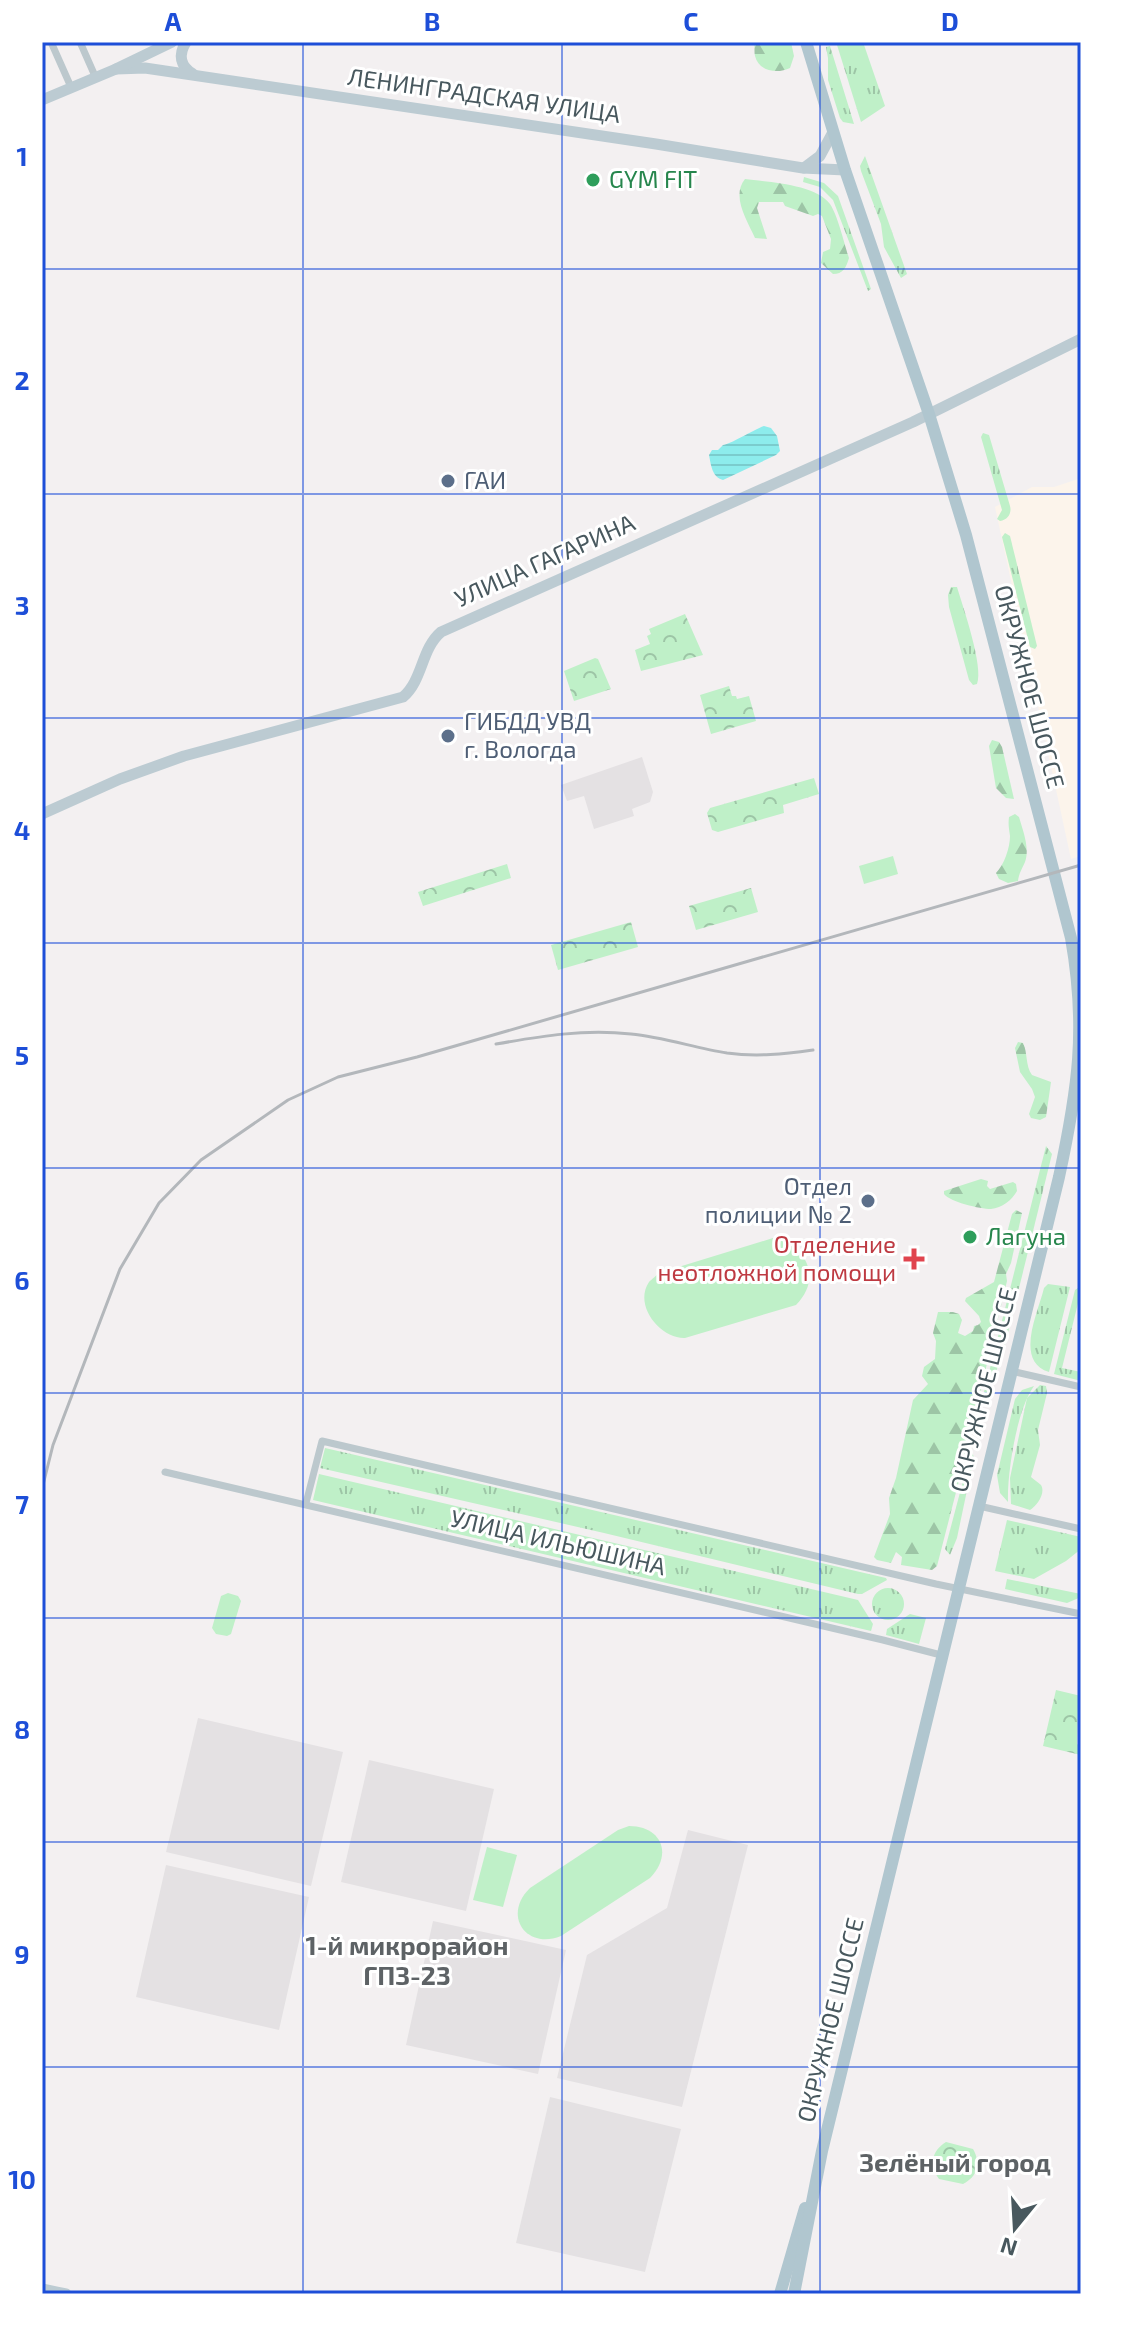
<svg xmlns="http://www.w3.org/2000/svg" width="1123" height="2336" font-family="'Exo 2',sans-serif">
	<defs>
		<pattern id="grass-tufts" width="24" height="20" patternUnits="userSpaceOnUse" patternTransform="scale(2)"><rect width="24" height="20" fill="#bff0c8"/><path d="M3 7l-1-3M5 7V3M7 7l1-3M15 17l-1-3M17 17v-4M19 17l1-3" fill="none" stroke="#9dc5a6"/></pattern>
		<pattern id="forest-firs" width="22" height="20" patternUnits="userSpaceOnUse" patternTransform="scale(2)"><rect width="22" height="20" fill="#bff0c8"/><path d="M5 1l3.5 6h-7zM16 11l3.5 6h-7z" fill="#9dc5a6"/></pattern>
		<pattern id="park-crowns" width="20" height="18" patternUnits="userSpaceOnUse" patternTransform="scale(2)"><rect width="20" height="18" fill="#bff0c8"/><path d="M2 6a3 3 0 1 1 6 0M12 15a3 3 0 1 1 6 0" fill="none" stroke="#9dc5a6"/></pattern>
		<pattern id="water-rules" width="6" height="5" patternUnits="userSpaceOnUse" patternTransform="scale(2)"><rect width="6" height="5" fill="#8decec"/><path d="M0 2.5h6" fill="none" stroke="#7bcccd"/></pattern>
	</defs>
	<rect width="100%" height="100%" fill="#f3f0f1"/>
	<!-- commercial -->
	<polygon fill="#fcf4eb" points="1081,478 1081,856 1071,859 995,507 1032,487 1054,487"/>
	<!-- education -->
	<g fill="#e4e1e3">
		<polygon points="642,757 653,792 650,802 632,809 634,816 594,829 584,796 567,801 561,785"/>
		<polygon points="198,1718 343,1752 311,1886 166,1852"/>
		<polygon points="369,1760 494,1789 466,1911 341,1882"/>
		<polygon points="688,1830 748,1845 682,2107 557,2078 587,1955 667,1908"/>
		<polygon points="166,1865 309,1897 279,2030 136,1997"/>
		<polygon points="433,1921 566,1950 538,2074 406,2045"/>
		<polygon points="550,2097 681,2129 645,2272 516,2243"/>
	</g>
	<!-- grass -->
	<g fill="url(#grass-tufts)">
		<polygon points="848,42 863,42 885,106 861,122 837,45"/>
		<polygon points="830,46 854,124 843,122 840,118 828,80 828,58 826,47"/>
		<polygon points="865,156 907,274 901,278 884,247 881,224 861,171 860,166"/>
		<polygon points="804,177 824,183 838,196 871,289 868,291 833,200 820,187 803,182"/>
		<path d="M 983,433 L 989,435 L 1010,506 C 1012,513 1008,520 1000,521 L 997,519 L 1002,510 L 981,437 Z"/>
		<polygon points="1005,533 1010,536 1037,646 1035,649 1030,647 1002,537"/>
		<path d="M 951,587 L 957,587 C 963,607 984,667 977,684 L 973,685 L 969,680 L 949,607 L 948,595 Z"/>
		<polygon points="1046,1146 1052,1154 1006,1341 987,1400 984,1402 982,1400"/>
		<path d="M 1048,1284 L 1070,1287 L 1049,1372 C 1014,1361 1038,1313 1044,1288 Z"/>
		<polygon points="1078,1288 1081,1291 1062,1368 1081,1372 1081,1381 1054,1374 1075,1290"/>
		<path d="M 1040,1385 L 1046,1386 L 1047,1393 L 1038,1430 L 1040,1445 L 1031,1477 C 1034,1480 1038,1482 1041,1485 C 1046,1493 1037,1506 1030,1510 L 1011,1504 L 1010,1478 L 1027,1398 Z"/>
		<path d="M 1034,1386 C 1017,1409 1007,1473 1008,1502 L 1000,1493 L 997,1475 L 1015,1399 L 1022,1390 Z"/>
		<polygon points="325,1448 886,1578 887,1580 862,1594 858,1594 604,1533 320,1468"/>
		<polygon points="971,1451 974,1457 957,1538 950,1555 945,1549"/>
		<polygon points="319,1474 858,1600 873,1624 871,1631 313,1500"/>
		<polygon points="1007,1520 1081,1537 1081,1549 1066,1561 1034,1579 995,1571"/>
		<polygon points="1007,1579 1081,1594 1081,1597 1067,1603 1005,1589"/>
		<circle cx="888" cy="1604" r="16"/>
		<polygon points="910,1614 926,1618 919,1644 886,1635 887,1629"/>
	</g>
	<!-- forest -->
	<g fill="url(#forest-firs)">
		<path d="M 754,42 L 791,42 L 794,56 L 790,68 C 778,74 759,72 755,56 C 754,52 755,47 754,42 Z"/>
		<path d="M 745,179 C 767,182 816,184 830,204 C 838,216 844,243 849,258 C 846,268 843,274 833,274 L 821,263 L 823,252 L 830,249 L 831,239 L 822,216 L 818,214 L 813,216 L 785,206 L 783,202 L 759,202 L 757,208 L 767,239 L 755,238 C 747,220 731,196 745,179 Z"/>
		<polygon points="992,740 999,742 1002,747 1014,799 1006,798 996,788 989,746"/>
		<path d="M 1015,814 L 1019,817 C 1023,831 1030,848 1025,862 C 1022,869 1019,873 1018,881 L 1008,883 L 999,879 L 996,873 C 1004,865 1010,848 1010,836 C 1009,828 1008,825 1009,817 Z"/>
		<path d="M 1018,1042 L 1023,1043 C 1028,1053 1025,1065 1032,1075 L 1051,1082 L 1046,1117 L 1040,1120 L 1031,1118 L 1029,1114 L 1035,1097 L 1032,1089 L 1020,1072 L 1015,1048 Z"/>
		<path d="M 981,1179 L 988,1181 L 987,1186 L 990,1189 L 1013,1182 L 1016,1184 L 1017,1191 C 1012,1200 1002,1208 991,1209 C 980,1209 950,1202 944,1194 L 944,1191 Z"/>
		<polygon points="1016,1210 1022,1213 1011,1263 1006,1274 1007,1281 977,1405 970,1410 967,1429 970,1438 937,1566 932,1570 901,1565 902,1557 896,1552 891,1563 877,1560 874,1557 890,1514 889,1498 896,1478 913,1400 928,1384 922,1376 924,1367 935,1359 936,1341 933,1333 938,1312 953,1312 959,1314 962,1320 958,1333 965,1336 973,1331 974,1326 978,1325 981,1322 979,1316 965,1301 966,1298 994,1282 1012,1214"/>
	</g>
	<!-- park -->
	<g fill="url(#park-crowns)">
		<polygon points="685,614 703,655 641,671 635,650 650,644 647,636 651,634 649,629"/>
		<polygon points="595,658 598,659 611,689 574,701 564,671"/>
		<polygon points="729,686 732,696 736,696 737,699 749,696 756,721 711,734 700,695"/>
		<polygon points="814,778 819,794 783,805 784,813 718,832 712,830 707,813 710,808"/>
		<polygon points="507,864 511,878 423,906 418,892"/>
		<polygon points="751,888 758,912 696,930 689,906"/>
		<polygon points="631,922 638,947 558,970 551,945"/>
		<polygon points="1056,1690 1081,1696 1081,1708 1078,1707 1077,1745 1081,1739 1081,1755 1043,1746"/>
		<path d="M 946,2142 L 973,2149 C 981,2163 978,2176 963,2184 L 939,2179 C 929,2166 931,2151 946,2142 Z"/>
	</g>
	<!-- garden -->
	<g fill="#bff0c8">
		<polygon points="893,856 898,874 864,884 859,866"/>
		<path d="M 773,1238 C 808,1246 822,1279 796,1305 L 685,1338 C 661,1339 633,1306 649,1282 C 651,1280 658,1274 659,1273 Z"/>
		<polygon points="228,1593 238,1596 241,1601 231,1634 227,1636 216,1634 212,1628 221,1596"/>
		<path d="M 629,1826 C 662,1826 673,1855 650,1878 L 561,1936 C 526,1950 502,1915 530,1888 L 618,1830 Z"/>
		<polygon points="487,1847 517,1855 503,1907 473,1900"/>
	</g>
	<!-- water -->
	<path fill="url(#water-rules)" d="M 764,426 L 771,428 L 777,436 L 780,451 L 776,455 L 723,480 C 712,477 711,465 709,455 L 712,450 L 718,450 L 723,445 C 729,445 753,430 764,426 Z"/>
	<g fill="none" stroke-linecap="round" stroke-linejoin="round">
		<!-- street -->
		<g stroke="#bcc8cd" stroke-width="7">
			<polyline points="51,42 71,87"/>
			<polyline points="80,42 95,76"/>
			<polyline points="1011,1371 1081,1387"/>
			<polyline points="165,1472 883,1640 941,1655"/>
			<polyline points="306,1503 322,1441 936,1584 1081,1614"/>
			<polyline points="979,1506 1081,1529"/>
		</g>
		<!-- secondary -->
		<g stroke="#bccbd2" stroke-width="11">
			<path d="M 186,42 C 178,55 180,66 193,74"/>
			<polyline points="116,69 145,68 656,144 803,168 845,170"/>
			<polyline points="42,100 116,69 172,42"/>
			<polyline points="804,168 820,156 833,132"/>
			<path d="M 42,814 L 120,779 L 184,756 L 403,697 C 423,680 421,649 441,632 L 913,422 L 1081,339"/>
			<polyline points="42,2289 66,2294"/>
		</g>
		<!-- primary -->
		<g stroke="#b0c6cf" stroke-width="12">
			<polyline points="780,2294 805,2208"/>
			<path d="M 794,2294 L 822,2151 L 1059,1177 C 1078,1089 1087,1028 1071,938 L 966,535 L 929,414 L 845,170 L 806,42"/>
		</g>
		<!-- rail -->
		<g stroke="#b3b7bb" stroke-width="3">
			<path d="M 496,1044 C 542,1036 583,1029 631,1034 C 663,1037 695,1048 727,1053 C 757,1057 784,1054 813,1050"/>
			<polyline points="42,1489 53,1445 120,1269 159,1203 201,1160 288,1100 338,1077 417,1057 1081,865"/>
		</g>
	</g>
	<!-- grid -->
	<path fill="none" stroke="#1d4ed8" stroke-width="2" stroke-opacity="0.55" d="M 303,42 L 303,2294M 562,42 L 562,2294M 820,42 L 820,2294M 42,269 L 1081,269M 42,494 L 1081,494M 42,718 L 1081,718M 42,943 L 1081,943M 42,1168 L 1081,1168M 42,1393 L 1081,1393M 42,1618 L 1081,1618M 42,1842 L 1081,1842M 42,2067 L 1081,2067"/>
	<!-- markers -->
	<g fill="#2e9e5b" stroke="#fff" stroke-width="3">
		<circle cx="593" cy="180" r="8"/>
		<circle cx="970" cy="1237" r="8"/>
	</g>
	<g fill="#5c6f8a" stroke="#fff" stroke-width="3">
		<circle cx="448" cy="481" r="8"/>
		<circle cx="448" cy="736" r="8"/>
		<circle cx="868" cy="1201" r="8"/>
	</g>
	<path fill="#e0444e" stroke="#fff" stroke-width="3" d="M910 1247h8v8h8v8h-8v8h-8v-8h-8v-8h8z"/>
	<g text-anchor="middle" stroke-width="6" stroke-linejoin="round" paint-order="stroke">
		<!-- street labels -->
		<g font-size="24" fill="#48585e" stroke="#fff">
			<text transform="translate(484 96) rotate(8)" y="8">ЛЕНИНГРАДСКАЯ УЛИЦА</text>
			<text transform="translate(545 561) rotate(-24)" y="8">УЛИЦА ГАГАРИНА</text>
			<text transform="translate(1029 687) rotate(75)" y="8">ОКРУЖНОЕ ШОССЕ</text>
			<text transform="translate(984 1390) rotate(-76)" y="8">ОКРУЖНОЕ ШОССЕ</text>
			<text transform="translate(558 1543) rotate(13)" y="8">УЛИЦА ИЛЬЮШИНА</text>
			<text transform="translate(831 2020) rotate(-76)" y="8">ОКРУЖНОЕ ШОССЕ</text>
		</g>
		<!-- leisure labels -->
		<g font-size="24" fill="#27864d" stroke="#fff" text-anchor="start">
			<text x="609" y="188">GYM FIT</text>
			<text x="986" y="1245">Лагуна</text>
		</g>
		<!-- service labels -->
		<g font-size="24" fill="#4e5e75" stroke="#fff" text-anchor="start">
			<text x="464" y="489">ГАИ</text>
			<text x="464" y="730">ГИБДД УВД<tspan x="464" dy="28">г. Вологда</tspan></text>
			<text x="852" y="1195" text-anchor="end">Отдел<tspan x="852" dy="28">полиции № 2</tspan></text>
		</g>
		<!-- health labels -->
		<g font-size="24" fill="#be3a42" stroke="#fff" text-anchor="end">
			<text x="896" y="1253">Отделение<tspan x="896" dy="28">неотложной помощи</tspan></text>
		</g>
		<!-- neighbourhood labels -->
		<g font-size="26" font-weight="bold" fill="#5d6265" stroke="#fff">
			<text x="407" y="1955">1-й микрорайон<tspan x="407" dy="30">ГПЗ-23</tspan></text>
			<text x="955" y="2172">Зелёный город</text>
		</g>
	</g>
	<!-- border -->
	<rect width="1123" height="2336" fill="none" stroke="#ffffff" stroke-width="88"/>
	<!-- north arrow -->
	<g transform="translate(1015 2228) rotate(198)" stroke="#ffffff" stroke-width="6" paint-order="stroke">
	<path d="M0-6L14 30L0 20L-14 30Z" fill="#48585e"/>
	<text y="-12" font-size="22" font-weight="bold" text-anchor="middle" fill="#48585e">N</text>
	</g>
	<rect x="44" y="44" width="1035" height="2248" fill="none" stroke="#1d4ed8" stroke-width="3"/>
	<g font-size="26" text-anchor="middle" font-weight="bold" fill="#1d4ed8">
		<text x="173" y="31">A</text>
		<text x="432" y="31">B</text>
		<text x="691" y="31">C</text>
		<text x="950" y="31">D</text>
		<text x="22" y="166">1</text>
		<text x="22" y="390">2</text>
		<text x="22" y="615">3</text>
		<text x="22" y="840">4</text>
		<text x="22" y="1065">5</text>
		<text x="22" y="1290">6</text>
		<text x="22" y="1514">7</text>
		<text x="22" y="1739">8</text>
		<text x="22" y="1964">9</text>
		<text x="22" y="2189">10</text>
	</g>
</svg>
